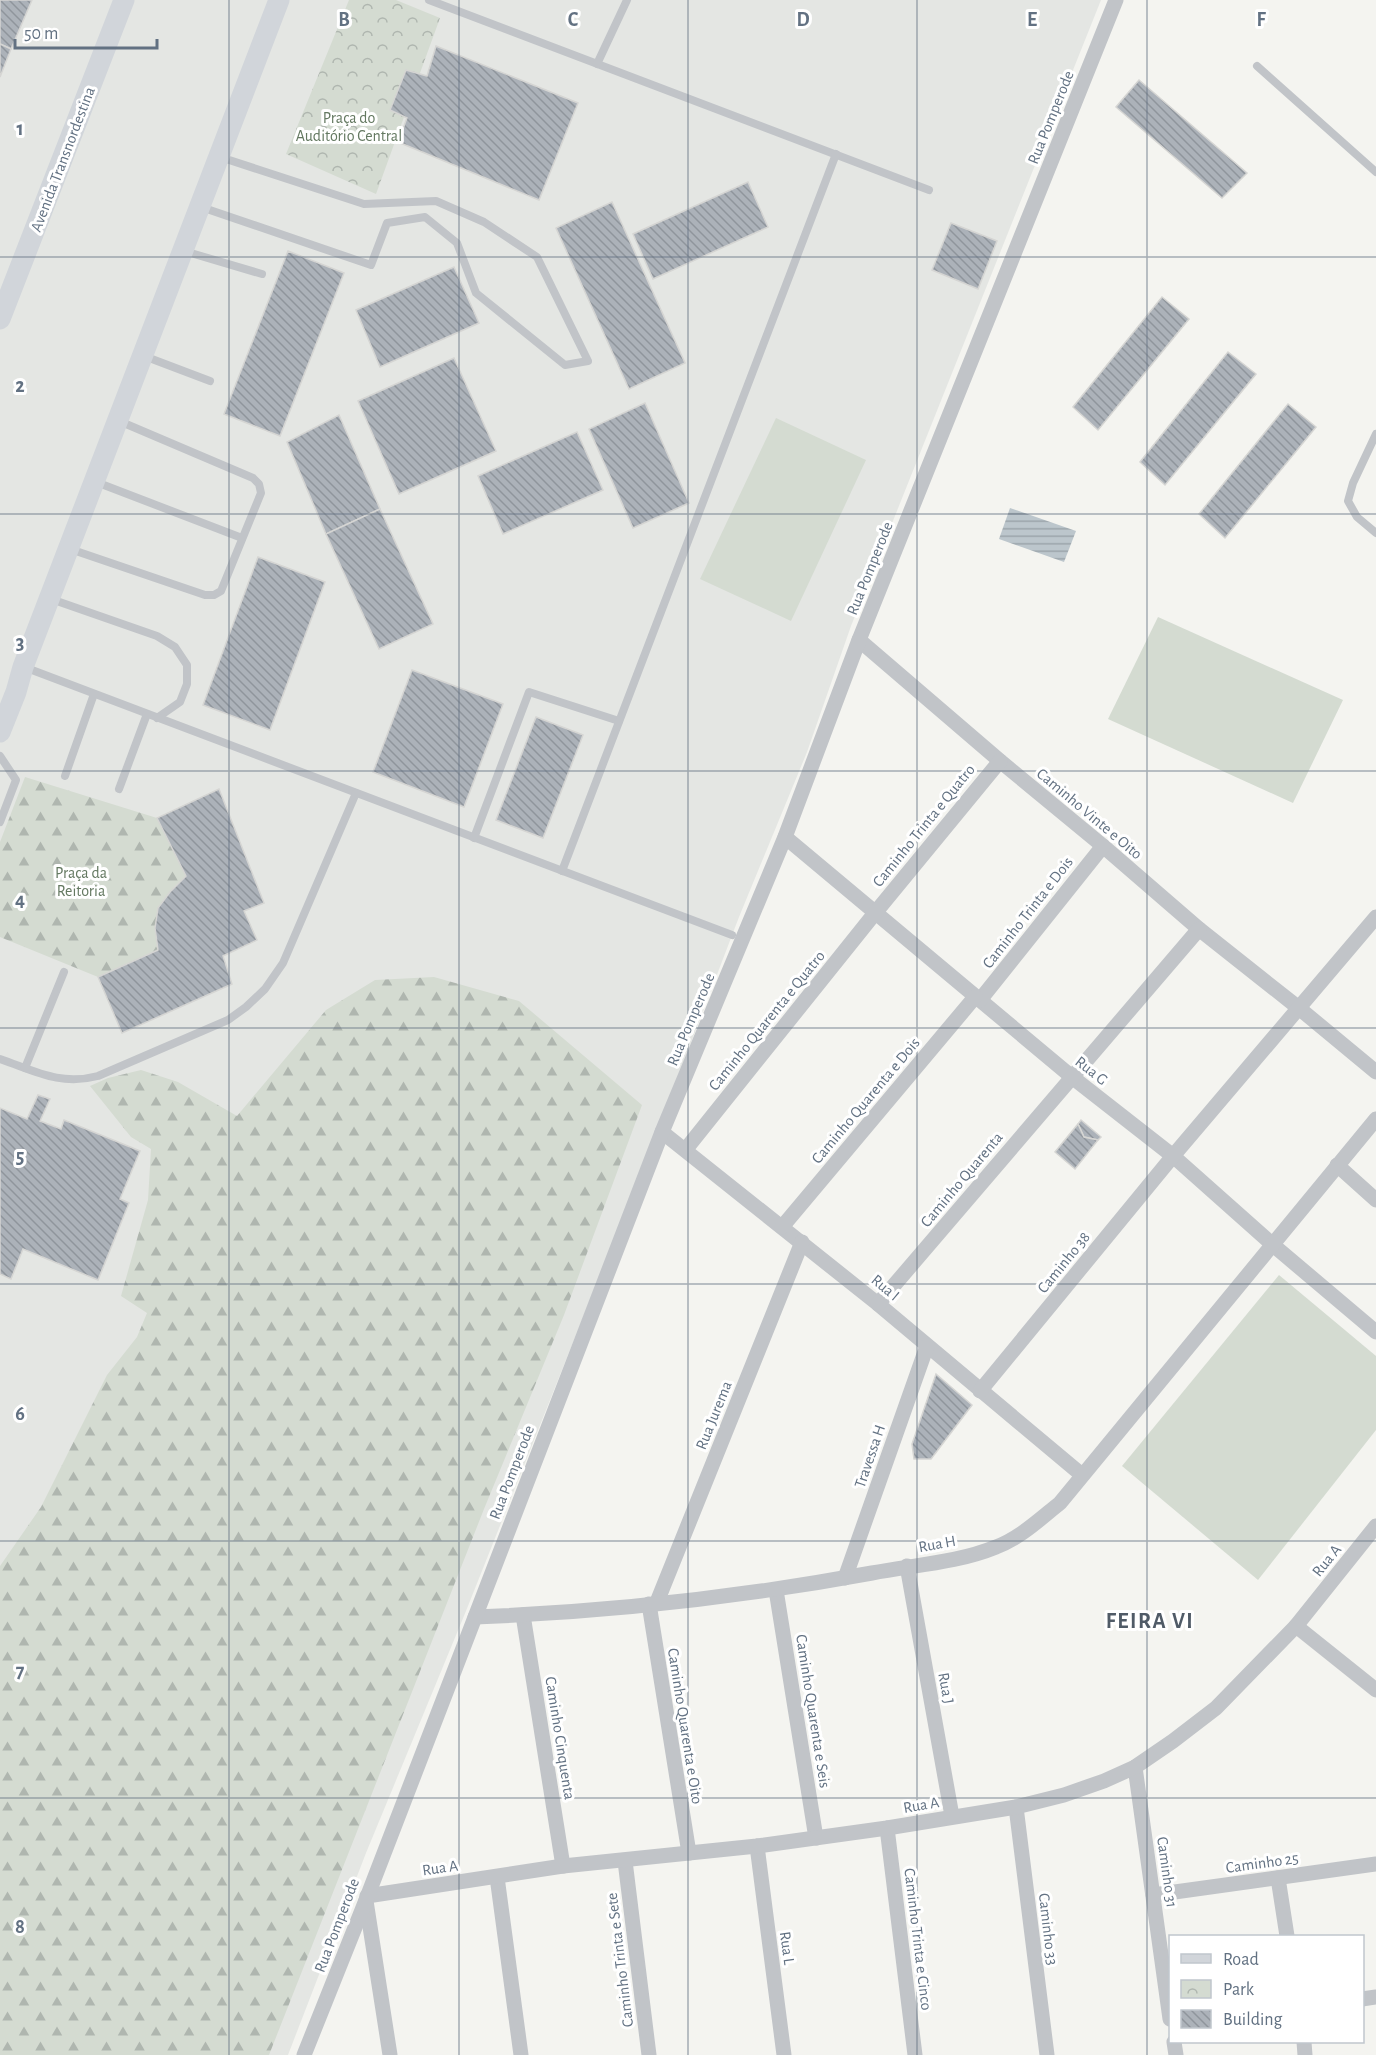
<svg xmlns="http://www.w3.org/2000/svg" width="1376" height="2055" font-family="'Alegreya Sans',sans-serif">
	<defs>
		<pattern id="forest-firs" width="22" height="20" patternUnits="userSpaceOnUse" patternTransform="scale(1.5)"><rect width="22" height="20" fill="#d4dbd1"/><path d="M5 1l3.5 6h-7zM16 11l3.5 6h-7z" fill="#afb6af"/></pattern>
		<pattern id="park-crowns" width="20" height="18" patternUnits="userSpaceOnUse" patternTransform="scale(1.5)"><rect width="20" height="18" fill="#d4dbd1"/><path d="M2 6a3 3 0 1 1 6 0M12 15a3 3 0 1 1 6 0" fill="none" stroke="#afb6af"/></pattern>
		<pattern id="water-rules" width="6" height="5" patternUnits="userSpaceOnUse" patternTransform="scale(1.5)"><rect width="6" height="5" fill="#bcc6cc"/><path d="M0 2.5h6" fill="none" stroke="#9ca5ab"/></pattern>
		<pattern id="building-back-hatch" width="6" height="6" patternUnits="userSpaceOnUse" patternTransform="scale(1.5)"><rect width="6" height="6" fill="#acb2b9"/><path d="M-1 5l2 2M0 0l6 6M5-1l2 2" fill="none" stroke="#8f959c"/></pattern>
	</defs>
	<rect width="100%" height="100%" fill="#f4f4f0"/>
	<!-- built -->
	<polygon fill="#e4e6e3" points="0,0 1101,0 851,626 807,752 739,917 658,1129 466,1611 366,1853 288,2055 0,2055"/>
	<!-- forest -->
	<g fill="url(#forest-firs)">
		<path d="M 25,777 L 157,818 L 186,876 C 159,900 152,914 158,950 L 98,977 L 0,937 L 0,842 Z"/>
		<polygon points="434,977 519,1001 642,1105 564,1315 484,1509 269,2055 0,2055 0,1566 41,1507 107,1375 137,1337 147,1313 121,1296 148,1200 151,1149 131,1137 90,1086 108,1078 141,1070 178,1082 237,1116 326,1010 375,980"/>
	</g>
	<!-- park -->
	<polygon fill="url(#park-crowns)" points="349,0 396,0 440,18 376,194 286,154"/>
	<!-- pitch -->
	<g fill="#d4dbd1">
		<polygon points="776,418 866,460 791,621 700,579"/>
		<polygon points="1158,617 1343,700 1293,803 1108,719"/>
		<polygon points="1279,1275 1376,1356 1376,1430 1258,1580 1122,1466"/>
	</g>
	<!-- water -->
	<polygon fill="url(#water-rules)" points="1010,508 1076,531 1064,562 999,539"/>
	<!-- building -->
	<g fill="url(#building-back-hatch)" stroke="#d5d5d3" stroke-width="1.5">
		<polygon points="0,0 32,0 11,49 0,44"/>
		<polygon points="0,44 11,49 0,77"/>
		<polygon points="436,46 578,103 539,200 398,142 407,118 390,110 406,70 427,76"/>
		<polygon points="1139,80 1247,173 1222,198 1116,107"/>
		<polygon points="748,182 768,227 653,279 633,234"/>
		<polygon points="612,202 685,363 629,389 556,228"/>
		<polygon points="951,223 997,241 978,289 932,270"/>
		<polygon points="288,251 344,273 280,436 224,414"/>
		<polygon points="454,267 479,323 380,367 356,310"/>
		<polygon points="1162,297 1189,319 1098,430 1073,407"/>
		<polygon points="1228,352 1256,374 1165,485 1140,462"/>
		<polygon points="454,358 496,451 399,494 358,401"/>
		<polygon points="645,403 689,503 633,528 589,429"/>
		<polygon points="1288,404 1316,427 1225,538 1199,514"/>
		<polygon points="339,415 380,509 326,534 287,442"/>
		<polygon points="577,432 603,490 503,534 478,476"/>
		<polygon points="380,509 433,624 379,649 326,534"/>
		<polygon points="258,557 325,582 270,730 203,705"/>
		<polygon points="412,670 503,704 464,807 373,772"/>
		<polygon points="536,717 583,735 543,838 496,820"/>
		<polygon points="219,789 264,903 244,911 257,940 223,956 232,984 122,1033 98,977 158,950 155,928 158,908 170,892 186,876 157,818"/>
		<polygon points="38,1095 50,1099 40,1121 61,1129 64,1120 140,1151 120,1199 129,1203 98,1280 23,1249 11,1279 0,1274 0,1108 27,1119"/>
		<polygon points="1081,1120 1101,1137 1098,1140 1084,1137 1078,1124"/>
		<polygon points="1078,1124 1084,1137 1098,1140 1075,1169 1055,1152"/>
		<polygon points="936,1374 972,1405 931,1459 914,1459 912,1444"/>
	</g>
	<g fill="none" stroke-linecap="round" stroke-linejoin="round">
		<!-- lane -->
		<g stroke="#c1c4c8" stroke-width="8">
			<polyline points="429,0 929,190"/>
			<polyline points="597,64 627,0"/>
			<polyline points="1257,66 1376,172"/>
			<polyline points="201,207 371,265 387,223 425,217 457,243 476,293 565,365 588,361 537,257 484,222 436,201 364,204 220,157"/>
			<polyline points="184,251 262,274"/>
			<polyline points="144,356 210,381"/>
			<polyline points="1376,434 1353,483 1348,501 1357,517 1376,533"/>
			<polyline points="96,482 242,538"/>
			<polyline points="70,549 205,595 214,595 221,591 261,493 259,484 253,478 119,421"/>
			<polyline points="51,599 157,636 175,647 187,665 187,684 180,702 157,718"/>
			<polyline points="24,667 732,935"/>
			<polyline points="0,756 16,780 0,822"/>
			<polyline points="65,776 94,694"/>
			<polyline points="119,789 147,714"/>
			<polyline points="474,838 529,692 619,721"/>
			<polyline points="562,871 836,154"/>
			<path d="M 0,1059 C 35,1071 60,1086 98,1076 L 228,1020 L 246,1007 L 265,989 L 283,963 L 356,793"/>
			<polyline points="25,1068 64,972"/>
		</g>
		<!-- street -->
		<g stroke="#c1c4c8" stroke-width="15">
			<polyline points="859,640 1000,761 1103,846 1199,929 1300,1009 1376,1072"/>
			<polyline points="785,837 1072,1077 1173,1156 1273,1245 1376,1332"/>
			<polyline points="980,1000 1103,846"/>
			<polyline points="662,1132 878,1304 1082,1475"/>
			<polyline points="686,1149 875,913 1000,761"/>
			<polyline points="1337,1165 1376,1200"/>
			<polyline points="782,1227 975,997"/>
			<polyline points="878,1304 1199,929"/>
			<polyline points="980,1391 1173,1156 1376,917"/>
			<polyline points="907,1566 952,1816"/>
			<polyline points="845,1578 927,1346"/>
			<polyline points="776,1590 816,1838"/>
			<polyline points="657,1602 802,1242"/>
			<polyline points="649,1604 689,1853"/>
			<polyline points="523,1615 563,1866"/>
			<path d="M 475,1617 C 607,1612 741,1597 872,1573 C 913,1565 957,1563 996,1547 C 1020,1538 1040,1519 1060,1503 L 1376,1119"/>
			<polyline points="1296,1626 1376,1690"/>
			<polyline points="1135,1767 1170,2019"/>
			<polyline points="1016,1807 1047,2055"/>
			<polyline points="887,1828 915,2055"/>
			<polyline points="757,1846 784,2055"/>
			<polyline points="625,1861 649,2055"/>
			<polyline points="497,1877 521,2055"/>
			<polyline points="1278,1878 1287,1936"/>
			<polyline points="1153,1895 1376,1864"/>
			<polyline points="367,1896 563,1866 757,1846 887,1828 1016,1807 1064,1795 1104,1781 1135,1767 1173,1741 1216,1708 1296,1626 1376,1526"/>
			<polyline points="366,1901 390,2055"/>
			<polyline points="1362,1999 1376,1997"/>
			<polyline points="1174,2042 1176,2055"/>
			<polyline points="1304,2042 1305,2055"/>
			<polyline points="304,2055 366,1900 662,1132 785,837 859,640 1116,0"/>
		</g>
		<!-- secondary -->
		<g stroke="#d1d5da" stroke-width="21">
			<polyline points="0,319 124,0"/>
			<polyline points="0,732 16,692 23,667 279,0"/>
		</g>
	</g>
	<!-- grid -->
	<path fill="none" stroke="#627182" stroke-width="1.5" stroke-opacity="0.55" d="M 229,0 L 229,2055M 459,0 L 459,2055M 688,0 L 688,2055M 917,0 L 917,2055M 1147,0 L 1147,2055M 0,257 L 1376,257M 0,514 L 1376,514M 0,771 L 1376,771M 0,1028 L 1376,1028M 0,1284 L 1376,1284M 0,1541 L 1376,1541M 0,1798 L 1376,1798"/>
	<g text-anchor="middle" stroke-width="6" stroke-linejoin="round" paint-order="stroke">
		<!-- park labels -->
		<g font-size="16" fill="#647961" stroke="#fff">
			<text x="349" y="123">Praça do<tspan x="349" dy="18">Auditório Central</tspan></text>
			<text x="81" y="878">Praça da<tspan x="81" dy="18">Reitoria</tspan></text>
		</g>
		<!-- street labels -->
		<g font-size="16" fill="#627182" stroke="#fff">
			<text transform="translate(1050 117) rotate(-68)" y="6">Rua Pomperode</text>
			<text transform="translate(62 159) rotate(-69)" y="6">Avenida Transnordestina</text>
			<text transform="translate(869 568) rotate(-68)" y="6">Rua Pomperode</text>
			<text transform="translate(1090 813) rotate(40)" y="6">Caminho Vinte e Oito</text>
			<text transform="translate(923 825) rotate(-51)" y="6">Caminho Trinta e Quatro</text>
			<text transform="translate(1027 912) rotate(-52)" y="6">Caminho Trinta e Dois</text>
			<text transform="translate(690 1019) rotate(-67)" y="6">Rua Pomperode</text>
			<text transform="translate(766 1020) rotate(-51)" y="6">Caminho Quarenta e Quatro</text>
			<text transform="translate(1092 1070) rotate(38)" y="6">Rua G</text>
			<text transform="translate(865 1100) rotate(-50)" y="6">Caminho Quarenta e Dois</text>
			<text transform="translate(961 1179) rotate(-50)" y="6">Caminho Quarenta</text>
			<text transform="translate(1063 1262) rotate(-51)" y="6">Caminho 38</text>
			<text transform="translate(886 1287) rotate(40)" y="6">Rua I</text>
			<text transform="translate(713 1415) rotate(-68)" y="6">Rua Jurema</text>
			<text transform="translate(869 1456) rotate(-71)" y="6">Travessa H</text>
			<text transform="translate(511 1472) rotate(-69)" y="6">Rua Pomperode</text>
			<text transform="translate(937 1543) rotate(-10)" y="6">Rua H</text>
			<text transform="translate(1326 1560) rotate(-51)" y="6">Rua A</text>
			<text transform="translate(947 1688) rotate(80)" y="6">Rua J</text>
			<text transform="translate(814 1711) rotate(81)" y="6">Caminho Quarenta e Seis</text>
			<text transform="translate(686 1726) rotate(81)" y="6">Caminho Quarenta e Oito</text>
			<text transform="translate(561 1738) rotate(81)" y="6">Caminho Cinquenta</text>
			<text transform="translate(921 1804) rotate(-10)" y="6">Rua A</text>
			<text transform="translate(1262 1862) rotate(-8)" y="6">Caminho 25</text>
			<text transform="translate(440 1867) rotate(-8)" y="6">Rua A</text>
			<text transform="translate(1168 1872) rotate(82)" y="6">Caminho 31</text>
			<text transform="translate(336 1925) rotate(-69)" y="6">Rua Pomperode</text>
			<text transform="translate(1049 1929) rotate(83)" y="6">Caminho 33</text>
			<text transform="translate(919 1939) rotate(83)" y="6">Caminho Trinta e Cinco</text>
			<text transform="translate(788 1948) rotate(82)" y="6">Rua L</text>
			<text transform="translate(619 1960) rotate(-97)" y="6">Caminho Trinta e Sete</text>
		</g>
		<!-- district labels -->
		<g font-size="22" font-weight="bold" letter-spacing="1.5" fill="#505b67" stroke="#fff">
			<text x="1150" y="1628">FEIRA VI</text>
		</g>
	</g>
	<g font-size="20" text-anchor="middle" font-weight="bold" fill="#627182" stroke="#fff" stroke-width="6" stroke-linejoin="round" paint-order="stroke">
		<text x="344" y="26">B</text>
		<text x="573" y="26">C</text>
		<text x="803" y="26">D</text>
		<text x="1032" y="26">E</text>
		<text x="1261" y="26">F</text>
		<text x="20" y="135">1</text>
		<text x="20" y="392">2</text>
		<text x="20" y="649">3</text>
		<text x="20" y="906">4</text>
		<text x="20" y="1163">5</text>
		<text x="20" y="1420">6</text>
		<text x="20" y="1677">7</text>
		<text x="20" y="1933">8</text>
	</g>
	<!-- legend -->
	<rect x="1169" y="1935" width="195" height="108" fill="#ffffff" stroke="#c0c6cd" stroke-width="1.5"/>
	<rect x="1181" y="1954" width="30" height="9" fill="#d1d5da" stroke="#c0c6cd" stroke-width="1.5"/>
	<text x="1223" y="1965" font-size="18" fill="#627182">Road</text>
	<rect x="1181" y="1980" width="30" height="18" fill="url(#park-crowns)" stroke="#c0c6cd" stroke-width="1.5"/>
	<text x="1223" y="1995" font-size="18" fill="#627182">Park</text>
	<rect x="1181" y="2010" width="30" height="18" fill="url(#building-back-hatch)" stroke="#c0c6cd" stroke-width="1.5"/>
	<text x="1223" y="2025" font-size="18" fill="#627182">Building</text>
	<!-- scale -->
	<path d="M15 39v9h142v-9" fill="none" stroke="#627182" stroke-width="3"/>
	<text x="24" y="39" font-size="18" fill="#627182" stroke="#ffffff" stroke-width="4.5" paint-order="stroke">50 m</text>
</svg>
